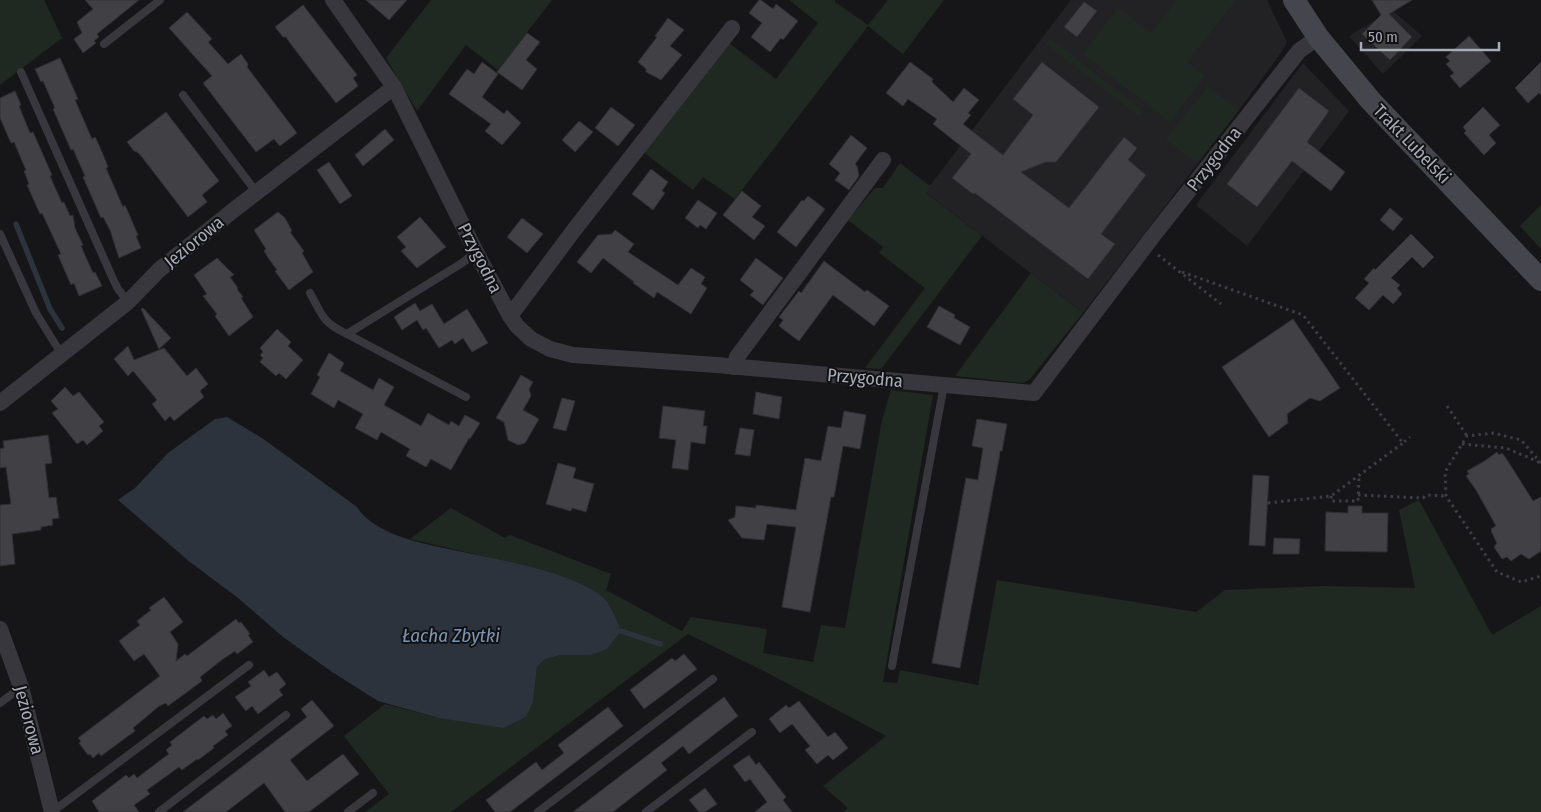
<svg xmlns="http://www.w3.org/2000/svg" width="1541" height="812" font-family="'Fira Sans Condensed',sans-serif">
	<rect width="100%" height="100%" fill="#161618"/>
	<!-- built -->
	<g fill="#222225">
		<polygon points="1071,0 1267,0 1287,42 1283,50 1239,110 1083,313 925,192"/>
		<polygon points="1392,10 1422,36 1383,74 1349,36"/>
		<polygon points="1303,63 1349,111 1247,246 1196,205"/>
	</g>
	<!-- green -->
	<g fill="#202822">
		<polygon points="0,0 44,0 62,38 0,85"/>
		<polygon points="431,0 552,0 498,70 466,45 417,111 386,58"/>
		<polygon points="789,0 835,0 835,2 868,25 888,0 944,0 903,54 868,26 735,199 703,177 693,190 643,152 729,43 776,79 818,23"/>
		<polygon points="1177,0 1236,0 1187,62 1205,76 1170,122 1083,54 1118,8 1151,33"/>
		<polygon points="1051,39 1143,111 1139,116 1046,44"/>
		<polygon points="1208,86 1239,110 1197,163 1166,139"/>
		<polygon points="900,163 930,186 926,193 982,236 881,369 865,368 925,288 879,253 883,247 848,220 875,188 883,188"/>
		<polygon points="1541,205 1541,249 1520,226"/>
		<polygon points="1031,273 1083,313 1030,379 1023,383 955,376"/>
		<polygon points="891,390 933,395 883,682 897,683 900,670 978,685 997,580 1196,612 1225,590 1324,586 1415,588 1399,510 1419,500 1492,635 1541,606 1541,812 844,812 848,808 823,786 886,736 760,669 688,634 451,812 365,812 389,794 344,736 385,704 439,718 533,702 537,667 545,659 561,655 591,655 621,631 612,608 601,596 573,581 496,559 410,539 451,508 505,538 510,535 611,574 606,590 682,631 691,617 767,629 763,653 813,662 821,625 845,628 882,420"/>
	</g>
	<!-- water -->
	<path fill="#2c333c" d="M 227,417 L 262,438 L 357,507 C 376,537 430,545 463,552 C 501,560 570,572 600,595 C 612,604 616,618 621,631 L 607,649 L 591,655 L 561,655 L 545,659 L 537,667 L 533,702 L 526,717 L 503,728 L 439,718 L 378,701 L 332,672 L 283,637 L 238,598 L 190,562 L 118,500 L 135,488 L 168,453 L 215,419 Z"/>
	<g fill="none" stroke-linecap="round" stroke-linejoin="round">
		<!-- stream -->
		<g stroke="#2c333c" stroke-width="5.5">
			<polyline points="16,224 50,309 62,328"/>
			<polyline points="621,631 660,644"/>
		</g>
	</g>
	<!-- building -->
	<g fill="#404045" stroke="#303034">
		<polygon points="85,0 139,0 97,34 99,37 94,41 96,43 83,53 74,39 82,33 77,22 93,9"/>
		<polygon points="366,0 407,0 389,20"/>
		<polygon points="759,0 761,0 773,9 776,4 798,21 783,40 781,38 770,52 751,37 762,23 749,13"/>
		<polygon points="1372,0 1412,0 1389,14 1412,37 1390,60 1362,34 1381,15"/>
		<polygon points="1084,2 1097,11 1077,37 1064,27"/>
		<polygon points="303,5 357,75 353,78 358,86 336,103 290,43 286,37 283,37 275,27"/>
		<polygon points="187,12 212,39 208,42 228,64 241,54 248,64 247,67 297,133 280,146 274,139 256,152 203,83 212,76 169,28"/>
		<polygon points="668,18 684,30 670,46 682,55 661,80 646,72 646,69 638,62 657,37 655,36"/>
		<polygon points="527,33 540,42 526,60 537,69 522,90 497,72"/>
		<polygon points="1469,36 1491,61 1460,88 1450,76 1454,73 1446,64 1450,61 1446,57"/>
		<polygon points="60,58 78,99 75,100 92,139 95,137 102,152 108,167 106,168 123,207 125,205 138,235 136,236 141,248 119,258 110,230 103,217 101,218 83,177 85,176 73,149 71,150 53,109 55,108 43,81 41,82 35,69"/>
		<polygon points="482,62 498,74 482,97 504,114 507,110 521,123 502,145 485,131 491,124 449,94 467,69 474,74"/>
		<polygon points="910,62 933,79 932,82 953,102 964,88 979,100 968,113 971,115 963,124 1003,155 1033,115 1013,99 1042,62 1099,107 1056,162 1046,162 1021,172 1069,208 1124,137 1137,148 1128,160 1146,175 1101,234 1115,244 1088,279 975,193 973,194 952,178 971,154 933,124 937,119 908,99 903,106 886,93"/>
		<polygon points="1541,62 1541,95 1539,93 1528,103 1515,88"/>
		<polygon points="1299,88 1329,111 1307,142 1345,172 1331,191 1292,161 1257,207 1227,184"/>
		<polygon points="15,91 21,105 19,106 30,133 33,132 52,175 50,176 62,203 64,202 70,216 73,215 75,228 83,245 81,246 93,273 95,272 102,286 79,296 74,283 71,285 58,255 61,254 42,213 40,214 27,185 29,184 24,171 26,170 14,142 11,143 0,118 0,98"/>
		<polygon points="611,107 635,125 618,146 595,128"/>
		<polygon points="1483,107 1500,125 1489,135 1496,143 1484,155 1464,133 1466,131 1463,127"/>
		<polygon points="166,112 219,181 202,195 207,202 188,217 142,157 137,152 134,151 127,142"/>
		<polygon points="579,121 593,132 575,152 562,140"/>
		<polygon points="385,129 394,140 363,166 355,155"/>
		<polygon points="851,135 867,148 855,164 857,166 859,176 849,190 835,180 840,173 829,164"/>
		<polygon points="329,162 352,196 340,204 317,170"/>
		<polygon points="651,169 668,182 662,191 665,193 653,210 632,194"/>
		<polygon points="742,191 761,206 752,217 765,226 754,240 723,215"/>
		<polygon points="808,196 825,209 796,247 777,232 802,200 804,201"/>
		<polygon points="698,200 717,213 706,229 700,225 698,228 685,218"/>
		<polygon points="1390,208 1403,219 1393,231 1380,220"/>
		<polygon points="278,212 285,218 292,231 290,232 304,251 302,253 313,272 289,290 275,271 277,270 269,259 264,251 266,249 254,230"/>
		<polygon points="420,217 446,247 417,268 401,251 406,247 397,237"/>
		<polygon points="522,218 543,234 527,253 507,237"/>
		<polygon points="615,230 634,244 628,252 678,285 691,268 705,277 701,284 707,288 691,314 657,292 654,298 633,283 634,282 603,258 591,273 577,262 598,235 612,234"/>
		<polygon points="1411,234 1434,257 1423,268 1412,257 1391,278 1400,285 1397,288 1402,294 1393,304 1383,295 1369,310 1355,298 1369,283 1364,279 1374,268 1375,270"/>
		<polygon points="217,258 234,275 230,277 238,288 237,289 243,297 241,298 253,317 229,336 215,316 217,314 203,296 207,294 194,275"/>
		<polygon points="756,258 783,278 763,305 750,295 754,291 740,280"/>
		<polygon points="824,261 865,292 867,290 889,306 874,326 833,295 799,341 779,326 783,320 779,317 799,291 801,293"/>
		<polygon points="415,303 420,311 432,304 444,324 467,309 488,343 472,352 463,338 455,344 452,340 439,348 426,328 423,330 417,320 402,330 394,317"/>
		<polygon points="939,306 955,315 954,318 970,327 960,345 927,327"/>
		<polygon points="143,308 171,338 159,349 141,309"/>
		<polygon points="1293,319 1340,388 1320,401 1310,398 1287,414 1288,423 1269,437 1222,367"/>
		<polygon points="277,329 291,342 288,346 303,360 286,379 279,373 276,376 260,362 263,358 260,355 263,352 260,348"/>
		<polygon points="128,346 134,360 164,348 187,376 196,368 208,384 200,391 204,397 174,421 170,416 165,421 152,404 157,400 153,395 133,371 128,376 114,359"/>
		<polygon points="329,353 344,363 340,371 373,390 379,378 394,387 384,405 421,426 428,413 449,425 451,421 459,426 465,415 480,423 470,439 469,438 451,470 431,459 426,467 406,456 410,449 381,432 377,440 355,428 363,414 338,400 334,408 311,394 320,377 317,375"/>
		<polygon points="521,375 533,382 529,389 531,396 523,410 539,419 525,443 518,445 508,440 504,422 496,418"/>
		<polygon points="65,387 73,396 79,392 104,422 99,426 103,431 87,445 83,440 77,444 52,413 58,409 51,401"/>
		<polygon points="756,392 782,397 779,419 753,414"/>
		<polygon points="562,398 575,401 566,431 553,428"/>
		<polygon points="663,406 705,411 703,426 707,426 705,444 691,442 688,470 672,468 676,440 659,438"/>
		<polygon points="844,411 866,415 860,449 843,446 834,497 831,497 810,612 782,607 796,527 767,524 764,540 742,538 728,520 735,517 736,506 756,508 756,505 796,510 805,458 821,461 828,426 841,428"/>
		<polygon points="977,419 1007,424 1002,451 1000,451 999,459 960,668 932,663 966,478 978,480 983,448 972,446"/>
		<polygon points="740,428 754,430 750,456 735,454"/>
		<polygon points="48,435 52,463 45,464 49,498 56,497 59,518 52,519 53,525 41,527 41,530 12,534 15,564 0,566 0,505 11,504 6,467 0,468 0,449 4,448 3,441"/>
		<polygon points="1497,452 1499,455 1502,453 1506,458 1533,501 1541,497 1541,551 1529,559 1521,554 1511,561 1507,557 1502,559 1494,547 1497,543 1491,531 1492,530 1491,529 1496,526 1476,490 1466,476 1469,474 1467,471 1483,462"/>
		<polygon points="558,463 576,468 573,478 594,484 586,512 572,508 571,511 546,504"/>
		<polygon points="1253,475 1269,476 1265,546 1249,545"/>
		<polygon points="1348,506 1362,506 1362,513 1388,513 1387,552 1325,551 1326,512 1348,513"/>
		<polygon points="1274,538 1300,539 1299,554 1273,554"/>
		<polygon points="164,597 183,622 170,632 178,644 176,661 185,654 187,656 236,619 239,623 241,622 250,634 248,635 253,642 237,654 235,651 223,659 200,677 202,681 168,706 166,703 159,706 133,728 135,731 101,756 99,753 93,758 90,754 88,755 79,743 81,741 78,738 160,676 144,654 134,661 119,641 140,625 137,621 151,610 149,608"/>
		<polygon points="684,654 697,669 644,709 630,690 672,658 675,661"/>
		<polygon points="264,670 269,677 277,672 286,684 279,690 283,695 258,714 252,706 246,711 235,697 251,686 248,682"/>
		<polygon points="724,697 738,716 689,754 683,746 661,763 667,770 613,812 573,812"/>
		<polygon points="312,700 334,726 290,760 307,781 343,754 359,774 309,812 285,812 264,783 226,812 183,812 307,717 301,709"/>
		<polygon points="799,701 828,737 835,732 848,748 833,760 828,755 817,764 805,750 810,746 792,724 780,733 769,719 786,705 789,708"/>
		<polygon points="608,707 623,726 510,812 495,812 486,800 536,762 542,770 564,753 558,745"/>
		<polygon points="223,713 232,726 225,731 228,735 213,746 214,748 198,760 197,759 182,770 179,767 147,790 150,794 134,805 139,812 99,812 92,801 126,775 129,778 134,774 137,778 162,759 169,754 166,750 172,745 170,742 204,716 207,719 213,715 216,719"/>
		<polygon points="749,755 756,765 759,762 773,780 786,797 783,800 792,812 755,812 767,802 750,779 745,782 733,766"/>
		<polygon points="705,788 717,804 705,812 699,812 689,800"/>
	</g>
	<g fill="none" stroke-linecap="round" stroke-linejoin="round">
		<!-- path -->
		<g stroke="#3d3e44" stroke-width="3" stroke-dasharray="2.5 4" stroke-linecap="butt">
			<polyline points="1158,255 1221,304"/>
			<polyline points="1182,272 1303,315 1403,443 1410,437"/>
			<polyline points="1447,406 1467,436"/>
			<polyline points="1462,444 1506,448 1541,463"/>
			<polyline points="1541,463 1521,440 1493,433 1467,436 1445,472 1446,496 1497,572 1521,582 1541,576"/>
			<polyline points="1358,495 1423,498 1426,495 1446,496"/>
			<polyline points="1331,496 1331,501 1358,501 1359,476"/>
			<polyline points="1268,503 1331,496 1403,443"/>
		</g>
		<!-- lane -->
		<g stroke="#37373d" stroke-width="8">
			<polyline points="104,44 160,0"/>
			<polyline points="21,72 113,279 118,289 128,302"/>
			<polyline points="183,95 257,193"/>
			<polyline points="0,234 36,313 62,355"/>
			<path d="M 310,293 C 323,316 322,322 347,334 L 462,263 L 476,252"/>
			<polyline points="347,334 466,397"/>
			<polyline points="892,666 944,385"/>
			<polyline points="0,703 21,687"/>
			<polyline points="52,812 249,665"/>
			<polyline points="159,812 286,715"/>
			<polyline points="348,812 373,793"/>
			<polyline points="538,812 713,679"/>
			<polyline points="646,812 752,732"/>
		</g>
		<!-- street -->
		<g stroke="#37373d" stroke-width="16">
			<polyline points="333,0 394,87 476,252 510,316 517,326 531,339 550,349 573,355 717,365 1034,393 1153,236 1299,51 1318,37"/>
			<polyline points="510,316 574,230 732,28"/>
			<polyline points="734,367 737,357 883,160"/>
			<polyline points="0,403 128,302 159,270 235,209 394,87"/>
			<polyline points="0,629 21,687 52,812"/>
		</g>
		<!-- secondary -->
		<polyline stroke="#45464d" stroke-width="22" points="1294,0 1318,37 1371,101 1541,280"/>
	</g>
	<g text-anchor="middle" stroke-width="4" stroke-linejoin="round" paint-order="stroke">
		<!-- street labels -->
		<g font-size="18" fill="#a8abb8" stroke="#111113">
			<text transform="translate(1412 144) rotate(46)" y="6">Trakt Lubelski</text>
			<text transform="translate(1214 159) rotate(-52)" y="6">Przygodna</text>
			<text transform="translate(194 242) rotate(-39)" y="6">Jeziorowa</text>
			<text transform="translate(480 258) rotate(63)" y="6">Przygodna</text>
			<text transform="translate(865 378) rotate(5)" y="6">Przygodna</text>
			<text transform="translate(29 720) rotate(75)" y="6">Jeziorowa</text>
		</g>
		<!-- water labels -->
		<g font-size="19" font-style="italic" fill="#7e96b4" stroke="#111113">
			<text x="451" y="642">Łacha Zbytki</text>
		</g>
	</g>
	<!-- scale -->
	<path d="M1361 42v8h138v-8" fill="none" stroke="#a8abb8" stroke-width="2.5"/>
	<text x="1368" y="42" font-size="15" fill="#a8abb8" stroke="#111113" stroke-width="4" paint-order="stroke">50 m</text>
</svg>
